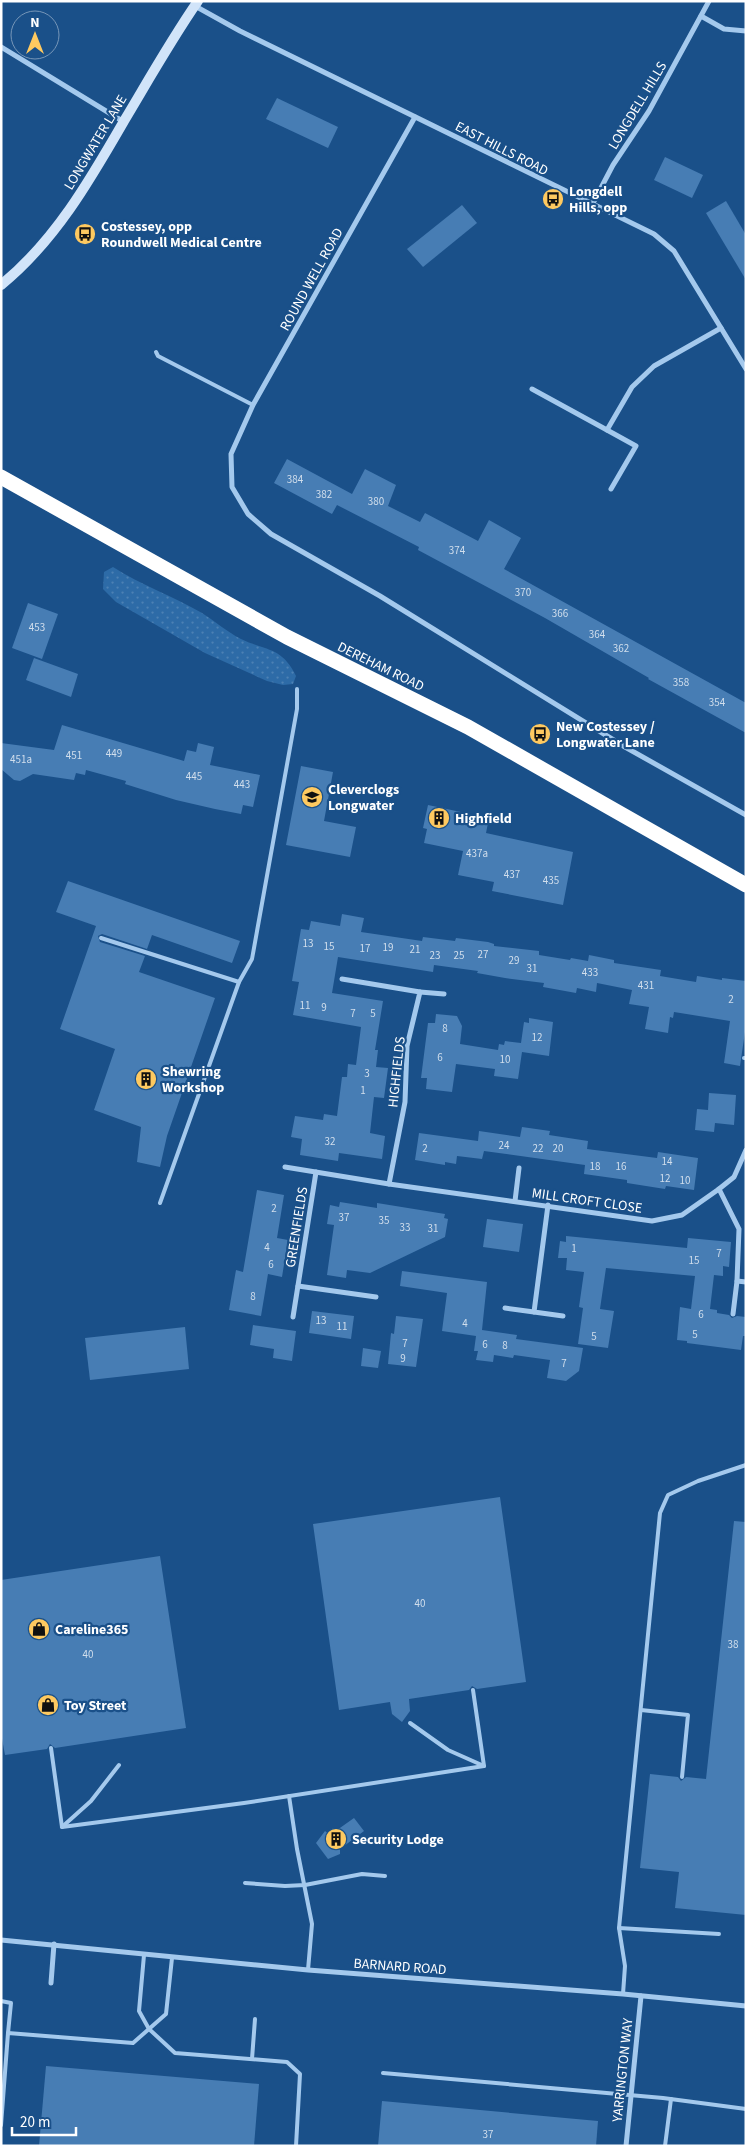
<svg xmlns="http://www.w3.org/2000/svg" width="747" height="2147" font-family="'Source Sans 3',sans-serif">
	<defs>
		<pattern id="grass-dots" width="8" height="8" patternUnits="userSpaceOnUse" patternTransform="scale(1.25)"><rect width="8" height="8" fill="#2d6ba7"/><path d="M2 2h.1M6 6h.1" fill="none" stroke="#4c81b4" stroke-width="1.8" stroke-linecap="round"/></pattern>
	</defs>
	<rect width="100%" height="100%" fill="#1a5089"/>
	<!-- grass -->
	<path fill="url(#grass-dots)" d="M 113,567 C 141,585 173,596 202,613 C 215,621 227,632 241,639 C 266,651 282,647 296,676 L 293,684 L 283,685 L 267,681 L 205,653 L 116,602 L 103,589 L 104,572 Z"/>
	<!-- building -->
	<g fill="#477db4">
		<polygon points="277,98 338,127 328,148 266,119"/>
		<polygon points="665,157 703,175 692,198 654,180"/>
		<polygon points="726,201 746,235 746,280 706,213"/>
		<polygon points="462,205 477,223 423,267 407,249"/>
		<polygon points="287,459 352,494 365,469 396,485 388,506 420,522 425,513 478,541 489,520 521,538 504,569 746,703 746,733 648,679 649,678 545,618 418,550 419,547 337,505 332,514 274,483"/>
		<polygon points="28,603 58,614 42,659 12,648"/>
		<polygon points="34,658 78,674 71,697 26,680"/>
		<polygon points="62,725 184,761 187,750 196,752 198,743 214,747 210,765 260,775 253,807 243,805 241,814 215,809 176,800 125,784 126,781 86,770 85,775 76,773 74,780 33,774 20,781 14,780 1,769 1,743 54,750"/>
		<polygon points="301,766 333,772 324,821 356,827 350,857 286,845"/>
		<polygon points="428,805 489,818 486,833 573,852 563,905 492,891 494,882 458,875 463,851 424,843 427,829 423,828"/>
		<polygon points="68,881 240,941 232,963 152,935 147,949 102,934 98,936 100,942 145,956 139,972 215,998 167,1136 160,1167 137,1162 141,1127 94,1110 115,1049 60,1029 96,926 56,912"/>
		<polygon points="342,914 364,918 361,932 422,941 423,937 455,941 456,938 488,942 494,944 494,946 539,951 539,955 570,960 571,958 588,961 589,955 614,960 614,963 661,970 660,976 696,982 697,976 722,980 722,978 746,981 746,1025 740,1066 724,1063 730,1021 674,1012 673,1018 670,1017 668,1033 645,1029 649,1007 629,1004 632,990 597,983 596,992 577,988 576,993 543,987 544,983 505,978 477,973 478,971 434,965 433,972 338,957 332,993 383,1001 375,1050 378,1050 376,1067 388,1068 384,1098 374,1097 370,1133 385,1136 382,1159 339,1153 338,1161 300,1155 302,1139 291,1137 295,1116 323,1120 324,1114 337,1116 342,1077 347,1077 348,1064 356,1065 361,1027 293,1015 299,982 292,981 301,929 309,930 311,921 340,926"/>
		<polygon points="436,1014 457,1016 462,1026 460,1044 498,1050 499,1044 504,1045 505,1041 521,1043 524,1022 529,1023 529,1018 553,1022 549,1056 522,1052 518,1079 494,1076 495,1069 456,1064 452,1092 426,1089 427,1078 421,1078 428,1023 435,1023"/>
		<polygon points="709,1093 736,1095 734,1125 715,1123 714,1132 695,1130 697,1109 708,1110"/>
		<polygon points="522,1127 550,1131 549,1135 588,1141 587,1149 657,1158 658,1152 698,1158 694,1190 666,1186 665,1189 627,1183 627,1180 584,1174 585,1165 484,1151 482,1159 457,1156 456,1164 445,1162 445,1165 415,1160 419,1133 478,1141 479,1131 520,1137"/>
		<polygon points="257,1190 284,1195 277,1238 288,1240 282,1277 268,1274 261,1316 229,1310 236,1270 243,1272"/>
		<polygon points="340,1202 377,1208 377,1203 445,1214 444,1218 448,1219 445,1237 370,1273 347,1270 346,1278 327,1275 334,1225 327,1224 330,1205 339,1207"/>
		<polygon points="487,1219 523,1224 519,1252 483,1247"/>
		<polygon points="566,1236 687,1248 688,1238 731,1242 729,1267 723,1266 723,1276 714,1275 710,1309 717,1310 717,1313 729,1315 732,1318 737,1316 746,1317 746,1336 743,1336 741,1350 687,1343 687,1341 677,1340 680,1307 691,1309 695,1276 606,1268 600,1309 614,1311 608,1348 578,1344 583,1308 579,1307 584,1272 566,1270 567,1258 558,1258 560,1241 566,1242"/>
		<polygon points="402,1271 487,1282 482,1330 517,1335 516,1339 583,1348 579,1371 566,1381 547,1378 550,1360 514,1355 513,1358 494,1355 493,1362 476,1360 478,1351 474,1351 476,1336 442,1331 447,1293 400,1286"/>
		<polygon points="312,1311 354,1316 351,1339 309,1333"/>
		<polygon points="396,1316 423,1319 416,1367 388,1364 391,1333 394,1334"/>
		<polygon points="253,1325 296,1331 292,1361 273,1358 274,1349 250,1345"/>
		<polygon points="185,1327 189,1369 90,1380 85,1338"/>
		<polygon points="363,1348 381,1351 378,1368 361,1366"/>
		<polygon points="500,1497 526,1682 477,1689 472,1686 469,1690 409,1699 410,1711 402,1722 392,1714 390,1702 339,1710 313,1524"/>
		<polygon points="734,1521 746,1522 746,1915 675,1908 679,1872 640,1868 650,1774 678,1777 681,1781 686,1777 706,1779"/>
		<polygon points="160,1556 186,1728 55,1748 50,1744 47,1749 5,1755 1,1733 1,1580"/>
		<polygon points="354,1818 364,1831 340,1849 340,1854 328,1859 316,1843 325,1831 330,1835"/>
		<polygon points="46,2066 259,2084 254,2146 39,2146"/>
		<polygon points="382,2101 598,2121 596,2146 378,2146"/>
	</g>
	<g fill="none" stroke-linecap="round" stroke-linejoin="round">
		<!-- lane -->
		<g stroke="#a4c9ed" stroke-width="4">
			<polyline points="156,352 158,356 253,405"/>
			<polyline points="101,938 239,982"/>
			<polyline points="744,1058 746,1058"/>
			<polyline points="160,1203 239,982 252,959 297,709 297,689"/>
			<polyline points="641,1710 688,1715 682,1777"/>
			<polyline points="410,1723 448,1750 484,1766"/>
			<polyline points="51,1748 62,1827 244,1803 484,1766 473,1690"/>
			<polyline points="289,1796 297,1849 312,1924 308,1970"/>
			<polyline points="62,1827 91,1801 119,1765"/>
			<polyline points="245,1883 285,1886 305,1885 362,1874 385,1876"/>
			<polyline points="619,1928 719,1934"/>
			<polyline points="144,1955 139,2011 149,2029 175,2053 287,2062 300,2074 296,2146"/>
			<polyline points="623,1994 625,1966 619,1928 660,1513 668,1495 698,1481 746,1465"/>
			<polyline points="1,2001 11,2003 8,2033"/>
			<polyline points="252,2059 255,2019"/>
			<polyline points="383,2073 663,2098 746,2109"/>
			<polyline points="1,2125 8,2033 133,2043 166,2014 172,1958"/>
			<polyline points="665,2146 671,2099"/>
		</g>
		<!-- street -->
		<g stroke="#a4c9ed" stroke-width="5">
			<polyline points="195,6 240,31 654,234 674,251 746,369"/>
			<polyline points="701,16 724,29 746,31"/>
			<polyline points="1,47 124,122"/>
			<polyline points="415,117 253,405 231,454 232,487 248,514 271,534 380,596 625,747 746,815"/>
			<polyline points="592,205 613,165 649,111 709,1"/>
			<polyline points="532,389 607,430 632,387 654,366 721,328"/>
			<polyline points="607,430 636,446 611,489"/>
			<polyline points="342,979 420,992 407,1046 405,1102 389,1184"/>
			<polyline points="420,992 444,994"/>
			<polyline points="285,1167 389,1184 652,1221 682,1215 719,1189 734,1177 746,1150"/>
			<polyline points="719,1189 739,1229 737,1281 733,1314"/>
			<polyline points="515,1201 519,1168"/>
			<polyline points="548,1205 534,1312 563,1316"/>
			<polyline points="737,1281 746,1282"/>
			<polyline points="298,1286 376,1297"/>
			<polyline points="505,1308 534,1312"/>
			<polyline points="293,1317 316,1172"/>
			<polyline points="1,1940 308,1970 623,1994 746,2006"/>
			<polyline points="51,1983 54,1944"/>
			<polyline points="626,2146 641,1996"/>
		</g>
		<!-- secondary -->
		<path stroke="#d1e4f9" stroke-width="10" d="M 1,285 C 55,241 90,180 124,121 C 148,81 171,40 198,1"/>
		<!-- highway -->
		<polyline stroke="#fff" stroke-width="15" points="1,477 287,637 468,727 746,885"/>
	</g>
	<!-- icons -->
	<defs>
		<g id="bus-disc" transform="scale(1.125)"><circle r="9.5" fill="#fec960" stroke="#1a5089"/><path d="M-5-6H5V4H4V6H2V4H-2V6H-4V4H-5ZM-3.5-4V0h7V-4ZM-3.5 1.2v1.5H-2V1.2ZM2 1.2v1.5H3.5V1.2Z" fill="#111"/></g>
		<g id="school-disc" transform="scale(1.125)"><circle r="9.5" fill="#fec960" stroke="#1a5089"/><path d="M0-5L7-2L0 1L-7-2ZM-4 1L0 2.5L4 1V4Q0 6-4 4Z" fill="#111"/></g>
		<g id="building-disc" transform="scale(1.125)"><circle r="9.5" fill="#fec960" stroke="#1a5089"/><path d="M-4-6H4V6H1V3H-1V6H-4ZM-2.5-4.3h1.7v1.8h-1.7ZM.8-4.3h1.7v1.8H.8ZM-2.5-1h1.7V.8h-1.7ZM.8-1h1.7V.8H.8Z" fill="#111"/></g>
		<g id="shop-disc" transform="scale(1.125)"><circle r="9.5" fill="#fec960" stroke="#1a5089"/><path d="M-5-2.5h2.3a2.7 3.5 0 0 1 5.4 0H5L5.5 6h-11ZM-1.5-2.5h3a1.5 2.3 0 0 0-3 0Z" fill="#111"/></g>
	</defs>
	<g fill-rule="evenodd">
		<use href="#bus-disc" x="553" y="199"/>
		<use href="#bus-disc" x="85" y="234"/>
		<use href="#bus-disc" x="540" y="734"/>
		<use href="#school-disc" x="312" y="797"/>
		<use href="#building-disc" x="439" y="818"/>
		<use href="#building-disc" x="146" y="1079"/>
		<use href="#shop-disc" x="39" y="1629"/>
		<use href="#shop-disc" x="48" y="1705"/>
		<use href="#building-disc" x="336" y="1839"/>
	</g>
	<g text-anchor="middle" stroke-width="4.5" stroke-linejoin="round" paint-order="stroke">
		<!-- number labels -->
		<g font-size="11" fill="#d1deec">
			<text x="295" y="483">384</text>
			<text x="324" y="498">382</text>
			<text x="376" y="505">380</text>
			<text x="457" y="554">374</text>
			<text x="523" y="596">370</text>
			<text x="560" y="617">366</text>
			<text x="37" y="631">453</text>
			<text x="597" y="638">364</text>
			<text x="621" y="652">362</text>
			<text x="681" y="686">358</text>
			<text x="717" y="706">354</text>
			<text x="114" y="757">449</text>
			<text x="74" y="759">451</text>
			<text x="21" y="763">451a</text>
			<text x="194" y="780">445</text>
			<text x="242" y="788">443</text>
			<text x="477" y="857">437a</text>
			<text x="512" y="878">437</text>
			<text x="551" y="884">435</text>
			<text x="308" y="947">13</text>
			<text x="329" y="950">15</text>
			<text x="388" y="951">19</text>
			<text x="365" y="952">17</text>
			<text x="415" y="953">21</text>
			<text x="483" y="958">27</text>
			<text x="435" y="959">23</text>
			<text x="459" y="959">25</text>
			<text x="514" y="964">29</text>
			<text x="532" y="972">31</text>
			<text x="590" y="976">433</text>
			<text x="646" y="989">431</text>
			<text x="731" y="1003">2</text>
			<text x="305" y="1009">11</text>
			<text x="324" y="1011">9</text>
			<text x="353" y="1017">7</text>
			<text x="373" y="1017">5</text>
			<text x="445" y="1032">8</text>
			<text x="537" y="1041">12</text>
			<text x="440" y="1061">6</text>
			<text x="505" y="1063">10</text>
			<text x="367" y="1077">3</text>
			<text x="363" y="1094">1</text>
			<text x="330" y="1145">32</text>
			<text x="504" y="1149">24</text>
			<text x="425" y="1152">2</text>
			<text x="538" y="1152">22</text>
			<text x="558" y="1152">20</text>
			<text x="667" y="1165">14</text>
			<text x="595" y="1170">18</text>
			<text x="621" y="1170">16</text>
			<text x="665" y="1182">12</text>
			<text x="685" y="1184">10</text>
			<text x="274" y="1212">2</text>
			<text x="344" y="1221">37</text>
			<text x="384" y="1224">35</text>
			<text x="405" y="1231">33</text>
			<text x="433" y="1232">31</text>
			<text x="267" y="1251">4</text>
			<text x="574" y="1252">1</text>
			<text x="719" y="1257">7</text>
			<text x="694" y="1264">15</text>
			<text x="271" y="1268">6</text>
			<text x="253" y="1300">8</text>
			<text x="701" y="1318">6</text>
			<text x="321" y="1324">13</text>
			<text x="465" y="1327">4</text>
			<text x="342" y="1330">11</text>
			<text x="695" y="1338">5</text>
			<text x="594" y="1340">5</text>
			<text x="405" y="1347">7</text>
			<text x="485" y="1348">6</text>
			<text x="505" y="1349">8</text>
			<text x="403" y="1362">9</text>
			<text x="564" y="1367">7</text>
			<text x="420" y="1607">40</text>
			<text x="733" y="1648">38</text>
			<text x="88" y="1658">40</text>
			<text x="488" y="2138">37</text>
		</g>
		<!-- street labels -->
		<g font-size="14" fill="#fff" stroke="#1a5089">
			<text transform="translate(637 105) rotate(-59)" y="5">LONGDELL HILLS</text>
			<text transform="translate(95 142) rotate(-59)" y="5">LONGWATER LANE</text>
			<text transform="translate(502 148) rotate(27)" y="5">EAST HILLS ROAD</text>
			<text transform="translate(311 279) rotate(-61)" y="5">ROUND WELL ROAD</text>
			<text transform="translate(381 666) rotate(26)" y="5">DEREHAM ROAD</text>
			<text transform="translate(396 1072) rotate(-84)" y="5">HIGHFIELDS</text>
			<text transform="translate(587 1200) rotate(8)" y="5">MILL CROFT CLOSE</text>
			<text transform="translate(296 1227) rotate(-81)" y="5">GREENFIELDS</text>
			<text transform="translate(400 1966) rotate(4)" y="5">BARNARD ROAD</text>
			<text transform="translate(622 2070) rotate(-84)" y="5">YARRINGTON WAY</text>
		</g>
		<!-- poi labels -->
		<g font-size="14" font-weight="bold" fill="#fff" stroke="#1a5089" text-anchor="start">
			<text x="569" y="196">Longdell<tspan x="569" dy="16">Hills, opp</tspan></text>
			<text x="101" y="231">Costessey, opp<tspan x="101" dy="16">Roundwell Medical Centre</tspan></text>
			<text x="556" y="731">New Costessey /<tspan x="556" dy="16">Longwater Lane</tspan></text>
			<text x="328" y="794">Cleverclogs<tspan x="328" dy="16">Longwater</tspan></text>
			<text x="455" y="823">Highfield</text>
			<text x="162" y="1076">Shewring<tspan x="162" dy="16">Workshop</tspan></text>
			<text x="55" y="1634">Careline365</text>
			<text x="64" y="1710">Toy Street</text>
			<text x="352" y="1844">Security Lodge</text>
		</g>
	</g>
	<!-- border -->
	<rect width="747" height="2147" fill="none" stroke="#ffffff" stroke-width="5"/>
	<!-- north arrow -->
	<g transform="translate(35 35)"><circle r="24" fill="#1a5089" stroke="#7696b8"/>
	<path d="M0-4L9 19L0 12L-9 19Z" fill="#fec960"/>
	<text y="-8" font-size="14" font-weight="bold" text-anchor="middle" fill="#ffffff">N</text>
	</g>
	<!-- scale -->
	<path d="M12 2127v8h64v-8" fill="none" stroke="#ffffff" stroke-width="2.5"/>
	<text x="20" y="2127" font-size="15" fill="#ffffff" stroke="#1a5089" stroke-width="4" paint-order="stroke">20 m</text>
</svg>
